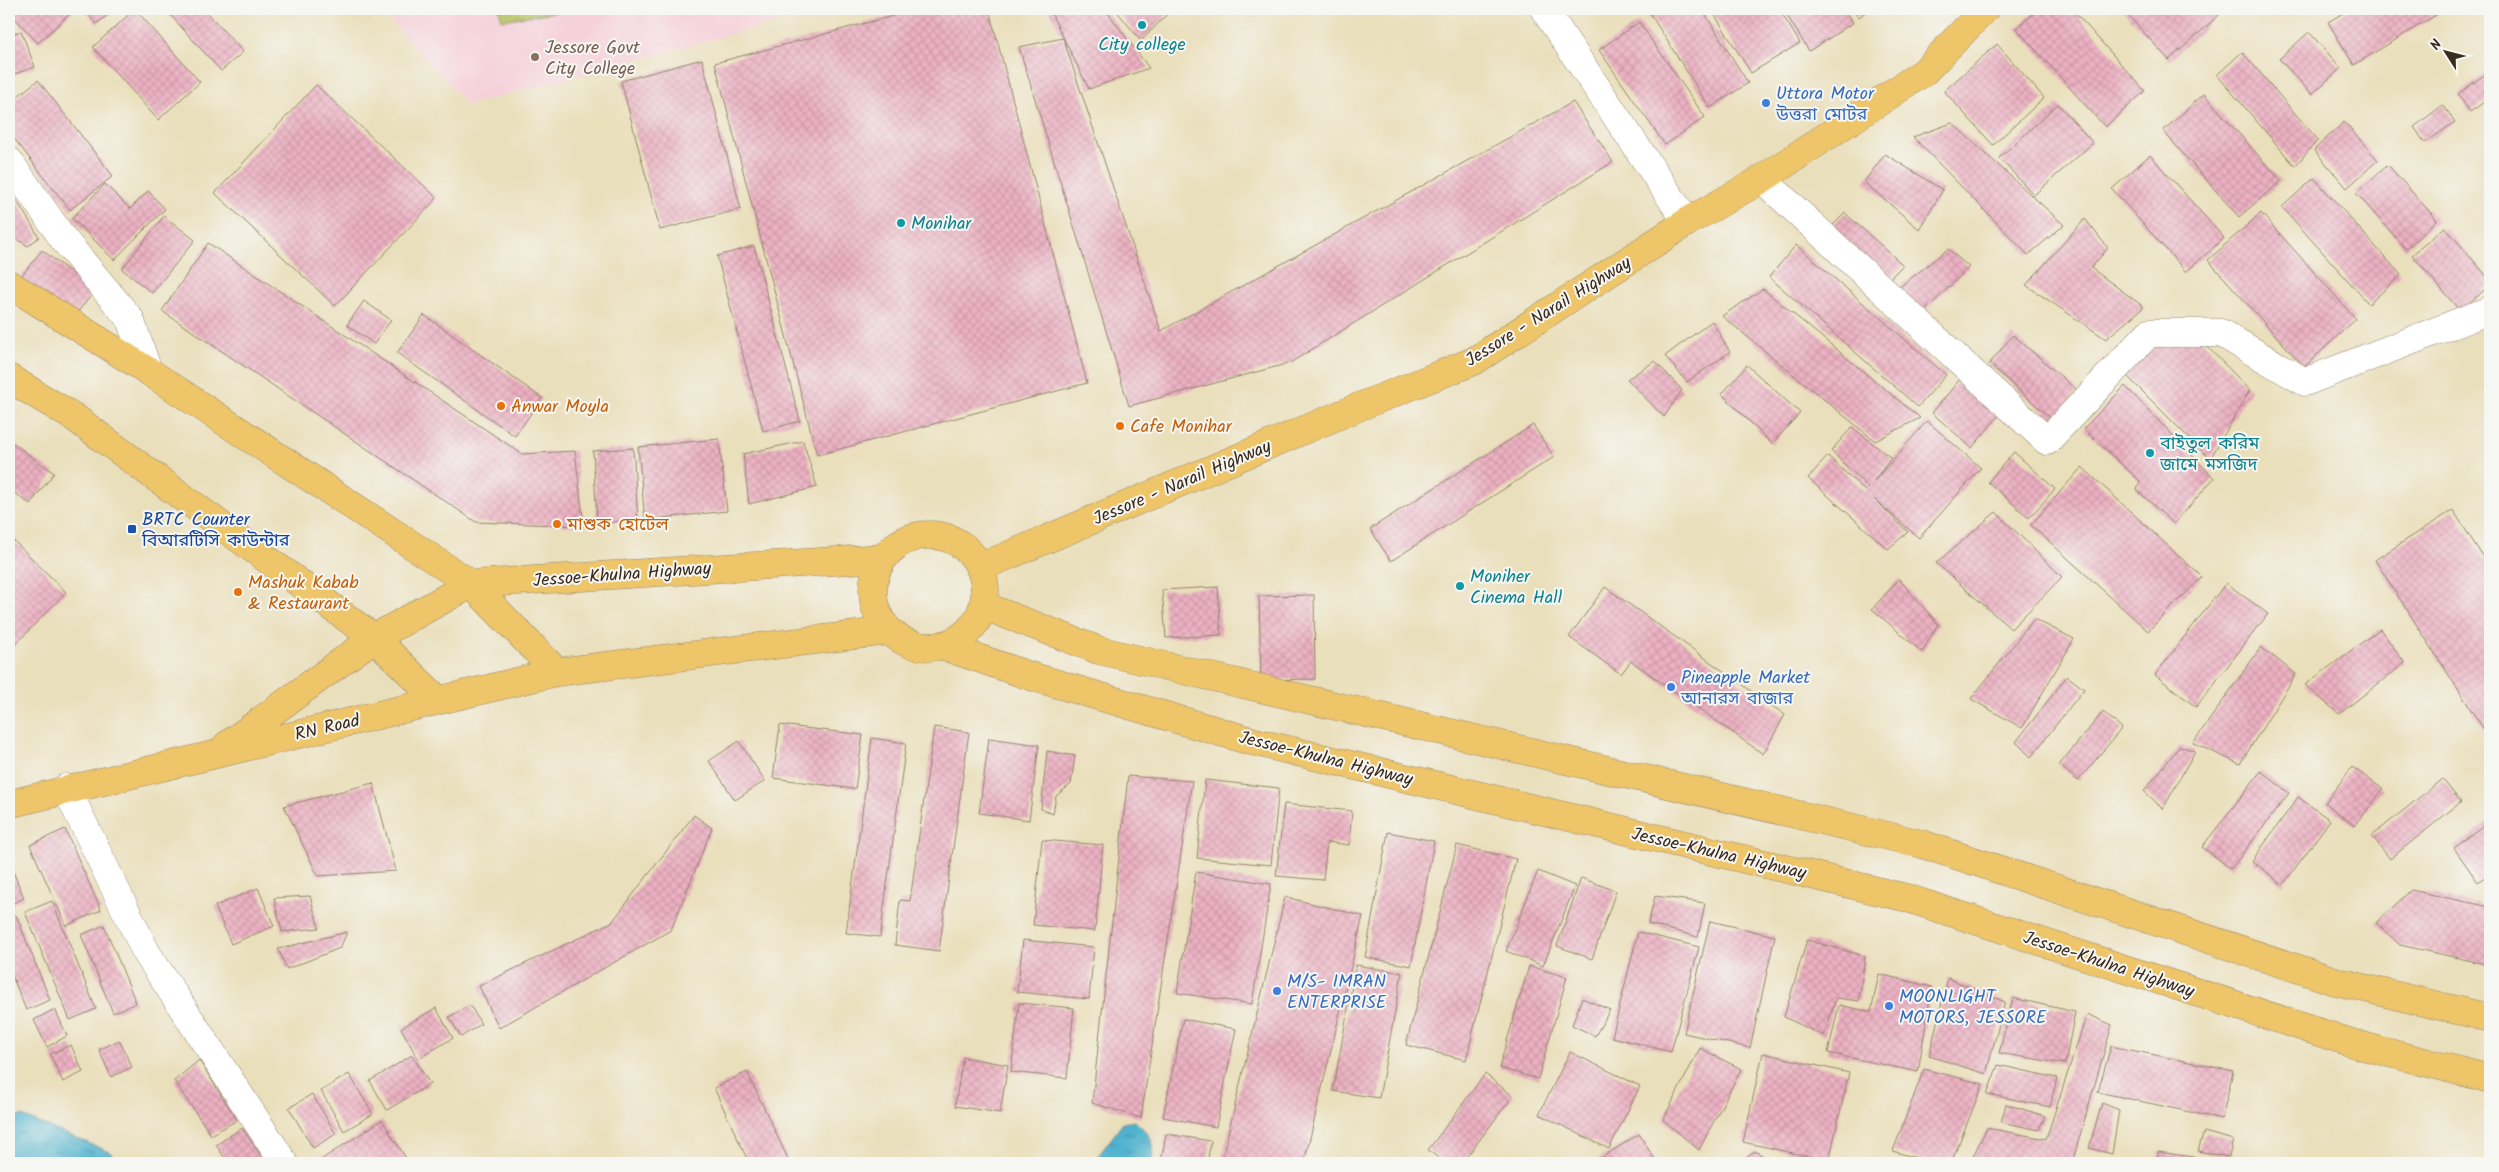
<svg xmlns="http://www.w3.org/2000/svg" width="2499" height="1172" font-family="Kalam,'Noto Sans Bengali',sans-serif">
	<defs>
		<pattern id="park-crowns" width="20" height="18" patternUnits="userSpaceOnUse" patternTransform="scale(1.25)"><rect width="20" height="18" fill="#bac668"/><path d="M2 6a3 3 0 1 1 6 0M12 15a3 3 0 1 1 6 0" fill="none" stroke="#a1aa5a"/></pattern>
		<pattern id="water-ripples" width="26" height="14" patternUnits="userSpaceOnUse" patternTransform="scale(1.25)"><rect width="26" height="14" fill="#4fb2ce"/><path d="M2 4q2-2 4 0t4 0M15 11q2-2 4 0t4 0" fill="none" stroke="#4391a7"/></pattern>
		<pattern id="building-cross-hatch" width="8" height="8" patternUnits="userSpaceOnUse" patternTransform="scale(1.25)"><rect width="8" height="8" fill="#ecb1c2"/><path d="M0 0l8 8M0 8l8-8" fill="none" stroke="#cb98a6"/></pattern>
	</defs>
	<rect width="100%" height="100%" fill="#f6f6f2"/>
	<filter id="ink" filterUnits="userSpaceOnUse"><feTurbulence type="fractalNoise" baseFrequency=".02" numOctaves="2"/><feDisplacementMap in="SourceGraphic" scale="10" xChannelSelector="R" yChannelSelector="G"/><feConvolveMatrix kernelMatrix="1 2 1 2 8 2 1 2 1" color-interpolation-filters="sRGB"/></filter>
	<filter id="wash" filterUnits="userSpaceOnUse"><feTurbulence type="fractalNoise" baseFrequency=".0096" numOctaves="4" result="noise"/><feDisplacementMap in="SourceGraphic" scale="20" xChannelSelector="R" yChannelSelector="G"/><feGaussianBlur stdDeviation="1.12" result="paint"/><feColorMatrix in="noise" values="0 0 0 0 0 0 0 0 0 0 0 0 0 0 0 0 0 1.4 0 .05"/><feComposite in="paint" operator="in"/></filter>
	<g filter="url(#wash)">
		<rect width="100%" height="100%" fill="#eadfbb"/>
		<!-- built -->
		<polygon fill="#f6cfd9" points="380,9 825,9 468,105"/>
		<!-- park -->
		<polygon fill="url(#park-crowns)" stroke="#7a7843" points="499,9 575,9 502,20"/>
		<!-- water -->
		<g fill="url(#water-ripples)" stroke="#456e76">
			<polygon points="22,1116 110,1152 118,1163 9,1163 9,1117"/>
			<path d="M 1135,1121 C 1151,1136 1157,1141 1151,1163 L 1093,1163 L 1123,1123 Z"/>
		</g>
		<g id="blocks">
			<!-- building -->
			<g fill="url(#building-cross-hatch)">
				<polygon points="16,9 75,9 38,43 11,14"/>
				<polygon points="84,9 116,9 96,24"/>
				<polygon points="135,9 200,82 158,120 93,47"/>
				<polygon points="165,9 204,9 243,52 221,71"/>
				<polygon points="919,9 989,9 1087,383 817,455 715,63"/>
				<polygon points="1049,9 1105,9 1149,68 1089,89"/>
				<polygon points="1115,9 1172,9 1141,41"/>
				<polygon points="1647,9 1702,9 1748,83 1710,108"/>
				<polygon points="1711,9 1779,9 1800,43 1751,73"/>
				<polygon points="1783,9 1844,9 1853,23 1809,51"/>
				<polygon points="1852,9 1869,9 1859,17"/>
				<polygon points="2038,9 2072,9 2145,91 2105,127 2016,28"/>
				<polygon points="2122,9 2213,9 2219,15 2169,60"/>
				<polygon points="2350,9 2446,9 2354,65 2328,22"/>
				<polygon points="1639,22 1705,117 1665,145 1599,50"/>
				<polygon points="21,31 35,67 9,76 9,35"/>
				<polygon points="2309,32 2341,68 2312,94 2279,59"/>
				<polygon points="1063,38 1161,331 1573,102 1613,162 1290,363 1129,406 1019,47"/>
				<polygon points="1997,44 2044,98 1993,145 1944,91"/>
				<polygon points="2242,52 2318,140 2295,166 2217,75"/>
				<polygon points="702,59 741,209 660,230 621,81"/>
				<polygon points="2490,71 2490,98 2470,112 2458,94"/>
				<polygon points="38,80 113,176 70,210 9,132 9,103"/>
				<polygon points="316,85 437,198 335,306 215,193"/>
				<polygon points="2204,94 2281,181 2239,217 2163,131"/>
				<polygon points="2058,104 2093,143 2034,195 1999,158"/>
				<polygon points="2443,105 2455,122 2425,143 2414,127"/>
				<polygon points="2344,122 2378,160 2347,188 2314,150"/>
				<polygon points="1952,123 2064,225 2028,255 1913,137"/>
				<polygon points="1885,154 1943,190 1919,229 1864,182"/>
				<polygon points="2150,155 2224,238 2186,272 2112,189"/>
				<polygon points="2388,165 2437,220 2406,249 2356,193"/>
				<polygon points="2314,178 2401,275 2369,304 2282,207"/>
				<polygon points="105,184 130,209 148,191 165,209 114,260 72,218"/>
				<polygon points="9,188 39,237 28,246 9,234"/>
				<polygon points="1845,213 1903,265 1888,280 1830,228"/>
				<polygon points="2261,213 2356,319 2304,367 2208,260"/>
				<polygon points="164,216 195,240 152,293 122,269"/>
				<polygon points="2085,219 2108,248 2091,268 2144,307 2106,339 2026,285"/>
				<polygon points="2445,227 2490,280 2490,285 2460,311 2412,255"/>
				<polygon points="208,243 522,454 575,451 584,526 476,522 162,311"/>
				<polygon points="1796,245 1946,375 1918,407 1769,277"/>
				<polygon points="754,246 800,421 763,431 717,256"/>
				<polygon points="1948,249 1969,267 1924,312 1896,290"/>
				<polygon points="42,250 95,291 72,319 19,279"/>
				<polygon points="1763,289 1920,418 1875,441 1722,316"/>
				<polygon points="364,301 391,320 374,344 347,325"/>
				<polygon points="424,315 542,398 515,436 397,353"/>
				<polygon points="2181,320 2250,390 2210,459 2126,375"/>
				<polygon points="1712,321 1730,352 1687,382 1665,356"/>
				<polygon points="2013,335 2078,391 2053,420 1989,364"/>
				<polygon points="1655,361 1682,390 1664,417 1627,379"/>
				<polygon points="1747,365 1800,413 1772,444 1722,394"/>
				<polygon points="1960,379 2000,414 1972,448 1932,413"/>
				<polygon points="2125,386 2214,478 2174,524 2137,490 2140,481 2083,429"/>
				<polygon points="1927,421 1981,468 1919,538 1874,499 1908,532 1888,549 1808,478 1828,456 1865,491 1868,487 1831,451 1852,427 1891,458 1874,481"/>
				<polygon points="1533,425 1554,457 1391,561 1370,529"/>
				<polygon points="719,439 727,511 645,520 638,447"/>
				<polygon points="9,440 54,473 30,504 9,489"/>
				<polygon points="803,441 817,487 749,504 743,454"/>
				<polygon points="633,448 638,520 597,523 593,451"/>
				<polygon points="2014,452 2055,489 2029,518 1988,482"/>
				<polygon points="2082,467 2202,577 2148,631 2031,525"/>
				<polygon points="2453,510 2490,568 2490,739 2375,560"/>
				<polygon points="1996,512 2062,577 2011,629 1936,563"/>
				<polygon points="9,536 66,592 9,651"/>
				<polygon points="1899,579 1938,624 1922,652 1872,609"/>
				<polygon points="2226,583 2268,614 2196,707 2155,675"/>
				<polygon points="1218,587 1221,635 1166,638 1162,590"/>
				<polygon points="1605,587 1785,715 1763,754 1631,661 1621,674 1569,637"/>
				<polygon points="1314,595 1315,679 1261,680 1259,596"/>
				<polygon points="2034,619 2074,639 2022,728 1971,699"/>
				<polygon points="2380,629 2405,663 2339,714 2305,685"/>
				<polygon points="2261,647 2296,674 2240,764 2193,743"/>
				<polygon points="2067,676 2084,689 2031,757 2016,742"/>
				<polygon points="2103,712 2122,728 2078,781 2059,765"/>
				<polygon points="780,725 863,735 855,789 773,778"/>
				<polygon points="934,727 969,732 939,951 895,945 900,900 910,901"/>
				<polygon points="872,738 906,743 880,937 846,933"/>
				<polygon points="989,738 1039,745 1029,820 979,813"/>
				<polygon points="739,741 765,781 735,800 709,761"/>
				<polygon points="2180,746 2195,751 2163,809 2144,791"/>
				<polygon points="1047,751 1075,756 1071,784 1056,796 1053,814 1041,809"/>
				<polygon points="2352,767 2383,789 2355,826 2325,803"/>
				<polygon points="2261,771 2289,793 2231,869 2202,847"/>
				<polygon points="1128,776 1192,781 1141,1118 1092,1103"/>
				<polygon points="2442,779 2461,802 2390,859 2372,836"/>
				<polygon points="1205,780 1279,788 1271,865 1197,858"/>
				<polygon points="373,783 396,871 318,876 284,806"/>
				<polygon points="2298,797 2330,820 2283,885 2252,861"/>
				<polygon points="1284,804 1352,811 1349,845 1327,842 1323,880 1276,876"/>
				<polygon points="694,815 712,828 671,930 499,1028 479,986 612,922"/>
				<polygon points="2490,821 2490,873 2478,882 2454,848"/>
				<polygon points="65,829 101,910 66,926 30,845"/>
				<polygon points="1388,832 1434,841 1411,966 1365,957"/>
				<polygon points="1042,840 1103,845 1095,931 1033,925"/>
				<polygon points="1457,845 1516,859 1466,1060 1406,1045"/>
				<polygon points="9,862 24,898 9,905"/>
				<polygon points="1538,871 1575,886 1543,966 1506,951"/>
				<polygon points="1196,872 1271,884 1252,1004 1177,993"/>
				<polygon points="1581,878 1616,891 1592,959 1557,946"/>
				<polygon points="258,888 274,926 231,944 215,906"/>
				<polygon points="2411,890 2490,907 2490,965 2400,945 2376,923"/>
				<polygon points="310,896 319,928 282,932 274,898"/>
				<polygon points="1655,896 1705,903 1698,937 1648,924"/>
				<polygon points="1285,897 1363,916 1304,1163 1221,1163"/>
				<polygon points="52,901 96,1009 70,1020 25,912"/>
				<polygon points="16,915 50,1000 26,1010 9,968 9,918"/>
				<polygon points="1710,921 1775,936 1750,1048 1684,1033"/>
				<polygon points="104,925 136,1003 113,1013 81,935"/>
				<polygon points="347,932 340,948 287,969 278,949"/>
				<polygon points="1638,932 1699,947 1671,1052 1612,1037"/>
				<polygon points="1023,940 1094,947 1089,999 1017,992"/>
				<polygon points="1807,940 1865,956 1859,1001 1836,998 1824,1036 1784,1017"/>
				<polygon points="1356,965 1402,973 1379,1098 1333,1091"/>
				<polygon points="1529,966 1567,977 1538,1079 1499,1068"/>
				<polygon points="1879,974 1932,987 1918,1072 1828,1053 1839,1005 1871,1012"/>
				<polygon points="1948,978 2005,1002 1986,1074 1929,1056"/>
				<polygon points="1582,998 1610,1010 1595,1036 1572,1025"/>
				<polygon points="2013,998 2075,1012 2065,1064 1999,1053"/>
				<polygon points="1019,1003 1074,1008 1067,1078 1011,1072"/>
				<polygon points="470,1005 481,1024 461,1037 449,1017"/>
				<polygon points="436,1008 453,1038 418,1059 401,1028"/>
				<polygon points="55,1009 67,1036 47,1047 34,1020"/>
				<polygon points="2087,1014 2112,1025 2072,1163 2006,1163 1972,1158 1987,1128 2046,1139"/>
				<polygon points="1183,1019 1236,1029 1216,1127 1163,1117"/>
				<polygon points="119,1040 132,1067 111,1077 99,1050"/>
				<polygon points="71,1045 83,1072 63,1082 50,1054"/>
				<polygon points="2111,1046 2233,1071 2222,1119 2098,1092"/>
				<polygon points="1700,1048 1741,1069 1699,1150 1663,1120"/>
				<polygon points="1570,1052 1640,1086 1609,1149 1539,1114"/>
				<polygon points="1763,1053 1849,1073 1829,1161 1743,1142"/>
				<polygon points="412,1055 430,1084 387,1110 370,1081"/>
				<polygon points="963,1057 1008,1065 1000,1113 955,1106"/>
				<polygon points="199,1060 237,1120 211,1135 174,1081"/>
				<polygon points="1998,1065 2057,1078 2050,1107 1987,1094"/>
				<polygon points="1924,1069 1983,1084 1951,1163 1932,1163 1893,1151"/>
				<polygon points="747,1072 790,1163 749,1163 714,1088"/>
				<polygon points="349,1074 373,1114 344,1131 321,1091"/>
				<polygon points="1485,1074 1513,1096 1462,1163 1445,1163 1428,1150"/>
				<polygon points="312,1094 336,1134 313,1148 289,1108"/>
				<polygon points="2102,1103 2119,1110 2112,1154 2089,1148"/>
				<polygon points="2006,1104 2045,1116 2039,1130 2001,1122"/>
				<polygon points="382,1120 409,1163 316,1163"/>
				<polygon points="242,1128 266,1163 228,1163 216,1145"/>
				<polygon points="2204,1132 2233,1140 2229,1157 2198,1151"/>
				<polygon points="1166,1134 1211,1141 1207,1163 1161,1163"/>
				<polygon points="1639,1134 1657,1163 1593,1163"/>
				<polygon points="1755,1151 1774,1163 1740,1163"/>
				<polygon points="2158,1152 2222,1161 2221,1163 2158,1163"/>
			</g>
		</g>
	</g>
	<g filter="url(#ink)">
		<use href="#blocks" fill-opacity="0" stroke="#92846c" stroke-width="1"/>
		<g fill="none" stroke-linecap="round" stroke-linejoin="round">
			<!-- minor casing -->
			<g stroke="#92846c" stroke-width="29">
				<g id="minor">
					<polyline points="1544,9 1687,222"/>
					<polyline points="9,161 64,240 130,319 148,371"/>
					<polyline points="1762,179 2047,441 2149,333 2221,333 2305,382 2490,310"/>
					<polyline points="66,788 146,952 284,1163"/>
				</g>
			</g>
			<!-- highway casing -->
			<g stroke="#92846c" stroke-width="29">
				<g id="highway">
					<polyline points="9,284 148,371 471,584 557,672"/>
					<polyline points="9,378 75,418 374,638 438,700"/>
					<circle cx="929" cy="591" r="56"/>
					<polyline points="981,567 1356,408 1474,361 1687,222 1762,179 1924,72 1985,9"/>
					<polyline points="984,606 1098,650 1922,844 2335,981 2490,1018"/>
					<polyline points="943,646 1027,675 1251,741 1907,898 2355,1044 2490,1079"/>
					<polyline points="226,746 374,638 471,584 883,558"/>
					<polyline points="9,804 557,672 888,631"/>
				</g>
			</g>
			<!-- minor -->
			<use href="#minor" stroke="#fff" stroke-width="28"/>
			<!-- highway -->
			<use href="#highway" stroke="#eec569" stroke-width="28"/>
		</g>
	</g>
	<!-- markers -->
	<g fill="#0f9aa8" stroke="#f6f6f2" stroke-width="2">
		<circle cx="1142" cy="25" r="5"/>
		<circle cx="901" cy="223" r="5"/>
		<circle cx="2150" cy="453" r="5"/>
		<circle cx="1460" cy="586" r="5"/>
	</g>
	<circle fill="#8d6e63" stroke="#f6f6f2" stroke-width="2" cx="535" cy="57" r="5"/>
	<g fill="#3f7fe0" stroke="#f6f6f2" stroke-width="2">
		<circle cx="1766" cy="103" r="5"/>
		<circle cx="1671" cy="687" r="5"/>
		<circle cx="1277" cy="991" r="5"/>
		<circle cx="1889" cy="1006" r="5"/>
	</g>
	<g fill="#e8710a" stroke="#f6f6f2" stroke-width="2">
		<circle cx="501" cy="406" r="5"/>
		<circle cx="1120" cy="426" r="5"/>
		<circle cx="557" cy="524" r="5"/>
		<circle cx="238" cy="592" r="5"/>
	</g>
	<rect fill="#1a4fb4" stroke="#f6f6f2" stroke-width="2" x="127" y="524" width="10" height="10" rx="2.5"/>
	<g text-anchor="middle" stroke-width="4" stroke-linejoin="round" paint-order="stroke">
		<!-- culture labels -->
		<g font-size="18" fill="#0d838f" stroke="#f6f6f2" text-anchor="start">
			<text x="1142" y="50" text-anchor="middle">City college</text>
			<text x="911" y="229">Monihar</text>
			<text x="2160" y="449">বাইতুল করিম<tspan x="2160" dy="21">জামে মসজিদ</tspan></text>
			<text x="1470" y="582">Moniher<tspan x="1470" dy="21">Cinema Hall</tspan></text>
		</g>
		<!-- education labels -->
		<g font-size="18" fill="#785e54" stroke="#f6f6f2" text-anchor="start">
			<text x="545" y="53">Jessore Govt<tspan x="545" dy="21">City College</tspan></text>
		</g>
		<!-- shop labels -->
		<g font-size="18" fill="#366cbe" stroke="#f6f6f2" text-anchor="start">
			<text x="1776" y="99">Uttora Motor<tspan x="1776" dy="21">উত্তরা মোটর</tspan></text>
			<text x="1681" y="683">Pineapple Market<tspan x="1681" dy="21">আনারস বাজার</tspan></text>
			<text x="1287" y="987">M/S- IMRAN<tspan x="1287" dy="21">ENTERPRISE</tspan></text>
			<text x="1899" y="1002">MOONLIGHT<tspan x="1899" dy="21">MOTORS, JESSORE</tspan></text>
		</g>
		<!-- street labels -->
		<g font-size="18" fill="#3b2a1e" stroke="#f6f6f2">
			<text transform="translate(1548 311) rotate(-32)" y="6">Jessore - Narail Highway</text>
			<text transform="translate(1182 482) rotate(-23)" y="6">Jessore - Narail Highway</text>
			<text transform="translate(622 574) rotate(-4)" y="6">Jessoe-Khulna Highway</text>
			<text transform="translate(327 727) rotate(-13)" y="6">RN Road</text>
			<text transform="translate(1326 758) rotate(14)" y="6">Jessoe-Khulna Highway</text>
			<text transform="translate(1719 853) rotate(13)" y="6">Jessoe-Khulna Highway</text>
			<text transform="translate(2109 964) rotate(18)" y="6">Jessoe-Khulna Highway</text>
		</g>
		<!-- food labels -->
		<g font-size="18" fill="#c56008" stroke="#f6f6f2" text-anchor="start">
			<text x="511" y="412">Anwar Moyla</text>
			<text x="1130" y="432">Cafe Monihar</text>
			<text x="567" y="530">মাশুক হোটেল</text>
			<text x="248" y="588">Mashuk Kabab<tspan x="248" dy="21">&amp; Restaurant</tspan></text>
		</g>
		<!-- transit labels -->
		<g font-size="18" fill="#164399" stroke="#f6f6f2" text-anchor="start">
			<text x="142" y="525">BRTC Counter<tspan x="142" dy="21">বিআরটিসি কাউন্টার</tspan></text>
		</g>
	</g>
	<!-- margin -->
	<rect width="2499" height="1172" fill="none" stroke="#f6f6f2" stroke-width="30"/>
	<!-- north arrow -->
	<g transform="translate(2446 52) rotate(306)" stroke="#f6f6f2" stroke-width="4" paint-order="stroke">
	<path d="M0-4L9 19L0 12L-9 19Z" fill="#3b2a1e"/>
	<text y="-8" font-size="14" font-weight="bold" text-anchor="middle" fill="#3b2a1e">N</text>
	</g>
</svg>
